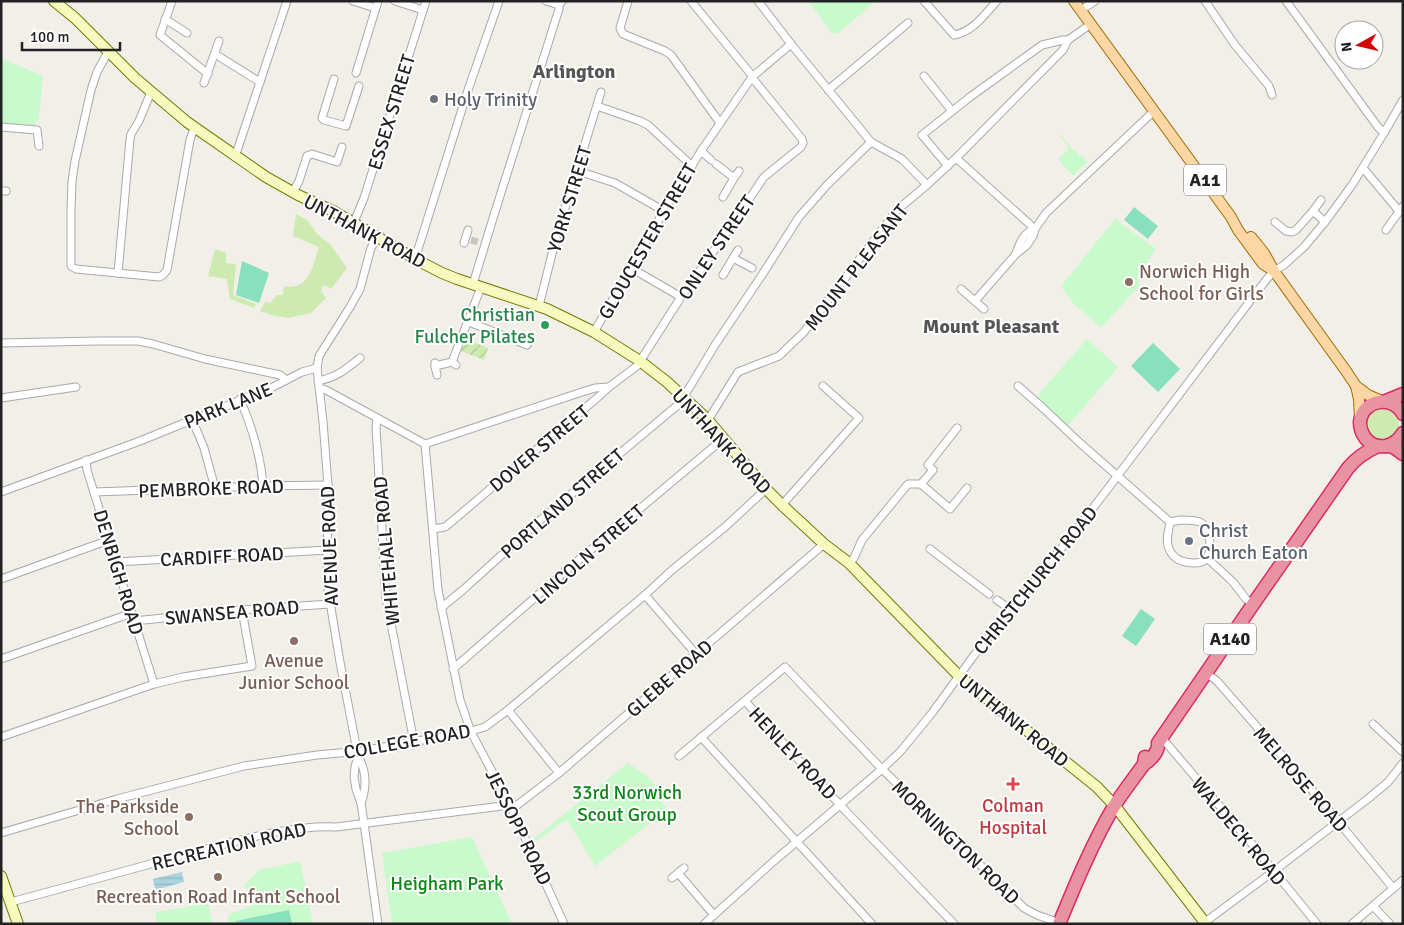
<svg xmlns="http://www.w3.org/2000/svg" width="1404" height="925" font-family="Signika,sans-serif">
	<defs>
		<pattern id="garden-furrows" width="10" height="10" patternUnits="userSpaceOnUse" patternTransform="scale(1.25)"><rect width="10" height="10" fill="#cdebb0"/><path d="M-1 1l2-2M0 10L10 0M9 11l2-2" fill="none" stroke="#b0c997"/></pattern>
		<pattern id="water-rules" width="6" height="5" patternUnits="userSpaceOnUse" patternTransform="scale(1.25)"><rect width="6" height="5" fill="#aad3df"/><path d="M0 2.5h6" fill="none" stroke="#92b5bf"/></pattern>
	</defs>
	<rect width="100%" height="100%" fill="#f2efe9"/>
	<!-- grass -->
	<g fill="#cdebb0">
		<path d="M 296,214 L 307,220 L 318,235 L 330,244 L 347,268 L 331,289 L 324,285 L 321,291 L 326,298 L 311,313 L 289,318 L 275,316 L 260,311 L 265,302 L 270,303 L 277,295 L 283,295 L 284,286 C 310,291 313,265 319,247 L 293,236 Z"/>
		<polygon points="215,249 226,253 226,263 236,264 233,295 256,304 254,308 230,299 227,279 208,276"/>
		<circle cx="1382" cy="424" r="17"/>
	</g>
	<!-- park -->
	<g fill="#c8facc">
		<polygon points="808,1 876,1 837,34 832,33"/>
		<polygon points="1,58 43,76 39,119 34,125 1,123"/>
		<polygon points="1060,135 1071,146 1070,147 1074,151 1075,150 1080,156 1081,155 1087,162 1083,166 1081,165 1082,167 1073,176 1058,159 1067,150 1069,152 1067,144 1059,136"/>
		<polygon points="1115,219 1156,249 1137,276 1140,285 1101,328 1073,303 1061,286"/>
		<polygon points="1087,339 1118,367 1068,426 1037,396"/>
		<polygon points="628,763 650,778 667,810 595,866 567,819 535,842 533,839"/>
		<polygon points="472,837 512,924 392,924 382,853"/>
		<polygon points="300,861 313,924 223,924 227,923 229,914 252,906 245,884 259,870"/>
		<polygon points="208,901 212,924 157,924 155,912 192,906"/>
	</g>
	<!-- garden -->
	<polygon fill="url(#garden-furrows)" points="464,338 488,348 484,360 459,350"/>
	<!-- pitch -->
	<g fill="#88e0be">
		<polygon points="1134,207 1158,226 1148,239 1124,220"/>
		<polygon points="242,261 269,273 259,303 236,295"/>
		<polygon points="1153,343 1180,369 1158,392 1131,366"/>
		<polygon points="1141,609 1155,619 1136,646 1122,636"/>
		<polygon points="289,910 292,924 236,924 236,921"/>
	</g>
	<!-- water -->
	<polygon fill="url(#water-rules)" points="182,872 184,882 155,890 153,879"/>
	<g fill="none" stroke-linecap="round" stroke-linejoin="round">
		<!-- street-tunnel -->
		<polyline stroke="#c8c6c1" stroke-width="7" stroke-dasharray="7 3.5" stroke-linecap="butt" points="471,240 481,243"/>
		<!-- street casing -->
		<g stroke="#a9a9a9" stroke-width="9">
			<g id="street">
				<polyline points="172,1 160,35 208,74"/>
				<polyline points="353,1 375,8"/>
				<polyline points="395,1 423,10"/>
				<polyline points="546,1 559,5"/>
				<polyline points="628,1 620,28 623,34 665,51 671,55 720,123"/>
				<polyline points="758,1 791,44 871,142 902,159 927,185"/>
				<path d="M 924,1 L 954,35 C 973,32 985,14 997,1"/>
				<polyline points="1205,1 1235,45 1269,86 1272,95"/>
				<polyline points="1286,1 1378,127 1384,133"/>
				<polyline points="1081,10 1095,1"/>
				<polyline points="165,19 187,33"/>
				<polyline points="108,52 97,72 91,90 75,161 72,181 71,209 71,266 76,269 159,277 163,275 167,270 190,140 194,128"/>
				<polyline points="215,54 260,82"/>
				<polyline points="356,73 378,1"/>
				<polyline points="924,76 952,111"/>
				<polyline points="334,79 322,118 324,120 346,126 359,86"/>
				<polyline points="204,83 219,41"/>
				<polyline points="828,90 908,23"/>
				<polyline points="597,106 640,121 648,125 692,166"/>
				<polyline points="1,127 37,130 39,146"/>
				<polyline points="701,151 711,160"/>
				<polyline points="235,157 287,1"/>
				<polyline points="956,158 1035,229"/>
				<polyline points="716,164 734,178 723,197"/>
				<polyline points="948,166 922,135 970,97 1042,45 1063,40 1068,40"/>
				<polyline points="1363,168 1399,211"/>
				<polyline points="578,171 615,183 664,211"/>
				<polyline points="734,178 739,171"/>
				<polyline points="1,191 6,191"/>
				<polyline points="293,192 299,181 307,156 312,154 337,162 342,147"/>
				<polyline points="1313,211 1321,200"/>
				<polyline points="354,222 364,198 426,1"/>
				<polyline points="1275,222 1286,231 1292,232 1296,230 1313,211 1325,222"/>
				<polyline points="1386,230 1403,206"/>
				<polyline points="464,243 468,230"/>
				<path d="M 1016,253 C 1020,242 1024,232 1035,229"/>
				<polyline points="733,258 738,250"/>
				<polyline points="415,259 468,90 499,1"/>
				<polyline points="631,268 681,297"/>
				<polyline points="118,273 130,139 131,134 139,121 151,92"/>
				<polyline points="723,275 733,258 752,268"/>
				<polyline points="473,284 494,215 559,9 559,5 562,1"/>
				<polyline points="961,289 984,309"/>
				<polyline points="975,301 1016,254 1027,245 1033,236 1035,229 1046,213 1154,111"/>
				<polyline points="539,306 557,234 601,92"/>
				<polyline points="469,322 527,345 530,339"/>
				<polyline points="594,332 664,211 701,151 752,77 791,44"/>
				<polyline points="1,343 98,341 138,341 153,344 205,359 280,375 286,380"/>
				<polyline points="452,362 481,287"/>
				<polyline points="435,363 435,366 452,362 456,365"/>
				<polyline points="435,366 437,375"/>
				<path d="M 318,381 C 337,377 345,370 360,358"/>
				<polyline points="1018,386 1043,408 1080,443 1170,522"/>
				<polyline points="319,388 326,390 425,444 438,590 460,700 471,732 512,809 564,924"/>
				<polyline points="683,397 691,385 715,345 762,275 799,217 827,185 871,142"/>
				<polyline points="1,398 76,387"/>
				<path d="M 240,399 C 252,427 261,456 263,486"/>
				<polyline points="377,418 376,427 386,598 414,742"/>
				<polyline points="192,419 204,448 215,488"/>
				<polyline points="708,420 738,372 779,356 804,332 897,210 927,185 956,158 1063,50 1068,40 1091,24"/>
				<polyline points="425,444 582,392 595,388 609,387"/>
				<polyline points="86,460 87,470 154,684"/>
				<polyline points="921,484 950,509 967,488"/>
				<polyline points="1,492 140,441 273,387 302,372 317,368"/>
				<polyline points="94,492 263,486 328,485"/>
				<polyline points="782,505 859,418 823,386"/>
				<path d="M 1180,520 C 1187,520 1194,520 1200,522 C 1210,527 1214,552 1205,560 C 1199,565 1182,563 1176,558 C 1173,556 1170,551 1169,549 C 1165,540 1169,531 1170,522 Z"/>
				<polyline points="433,529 445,527 456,518 597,398 609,387 637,366 681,297 718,245 764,177 801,147 803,143 802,139 754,80 750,73 691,1"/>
				<polyline points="930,549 989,594"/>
				<polyline points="1207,558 1233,582 1246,599 1253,604"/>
				<polyline points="116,562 328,550"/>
				<polyline points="849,563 854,558 862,540 908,484 921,484 933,470 928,465 957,428"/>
				<polyline points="1,579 109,540"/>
				<polyline points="645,595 696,654"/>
				<polyline points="997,600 1011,610"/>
				<polyline points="441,608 464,589 538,522 685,399"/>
				<polyline points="134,621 242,610 330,604"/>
				<polyline points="1,659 132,613"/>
				<polyline points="453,669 562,574 723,439"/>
				<polyline points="1206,673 1217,681 1318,797 1393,888"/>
				<polyline points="745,701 840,805 954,924"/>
				<polyline points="508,710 559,773"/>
				<polyline points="1373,724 1403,752"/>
				<polyline points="1,737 154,684 183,677 252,666 242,610"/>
				<polyline points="701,737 872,924"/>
				<polyline points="1162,738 1252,844 1317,924"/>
				<polyline points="358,756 355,767 354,777 356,789 361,803 364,823 378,924"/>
				<polyline points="679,756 785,667 880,767 1024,908 1037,915 1060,923"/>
				<path d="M 361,803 C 367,787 367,772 358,756 L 340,662 L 327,584 L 328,485 L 323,422 L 317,368 L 319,356 L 350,307 L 360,289 L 371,248 L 377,237"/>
				<polyline points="512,809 559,773 630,712 696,654 824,544"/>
				<polyline points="1,833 117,799 244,766 317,755 361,751 468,732 485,727 508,710 645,595 672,570 725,527 766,489"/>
				<polyline points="678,873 684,868"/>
				<polyline points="672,878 678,873 714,915"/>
				<path d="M 11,902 C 75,885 138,867 202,850 C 244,839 293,825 336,827 L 510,805"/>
				<polyline points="1373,906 1390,924"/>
				<polyline points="1205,922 1274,871 1369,798 1388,782 1403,763"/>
				<polyline points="704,924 774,861 882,769 900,752 932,713 975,654 1068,540 1103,495 1266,280 1274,271 1284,265 1304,247 1325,222 1352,185 1384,133 1403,100"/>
				<polyline points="1352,924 1403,880"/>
			</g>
		</g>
		<!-- secondary casing -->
		<g stroke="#707d05" stroke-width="12">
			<g id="secondary">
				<polyline points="54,1 75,18 135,78 187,122 266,177 298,195 333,211 415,259 442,273 457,279 547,309 594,332 640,361 667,382 708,420 766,489 782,505 824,544 849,563 959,676 1097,787 1115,806 1206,924"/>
				<polyline points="1,876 18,924"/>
			</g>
		</g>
		<!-- primary casing -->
		<g stroke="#a06b00" stroke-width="12">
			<g id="primary">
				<polyline points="1074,1 1231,217 1238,230 1263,264 1274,271"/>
				<polyline points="1251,237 1264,253 1274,271 1346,371 1356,386 1359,399 1360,419"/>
				<polyline points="1356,386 1368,395 1382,401"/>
			</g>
		</g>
		<!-- highway casing -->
		<g stroke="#dc2a67" stroke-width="15">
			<g id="highway">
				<polyline points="1386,401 1403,394"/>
				<path d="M 1403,414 C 1392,394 1362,400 1360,422 C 1360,433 1367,444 1378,446 C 1383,447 1388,445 1393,447 C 1397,449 1400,452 1403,454"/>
				<path d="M 1386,446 C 1394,444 1399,440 1403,433"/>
				<path d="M 1144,764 C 1151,760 1159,751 1158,743 L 1256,600 L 1348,468 C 1356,458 1367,451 1378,446"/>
				<path d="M 1059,924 C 1075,885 1092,844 1113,808 C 1122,793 1134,778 1144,764 L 1145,757"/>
			</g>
		</g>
		<!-- street -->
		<use href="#street" stroke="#fff" stroke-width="7"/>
		<!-- secondary -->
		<use href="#secondary" stroke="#f7fabf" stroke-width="10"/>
		<!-- primary -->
		<use href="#primary" stroke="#fcd6a4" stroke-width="10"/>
		<!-- highway -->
		<use href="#highway" stroke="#e892a2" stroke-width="12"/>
	</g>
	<!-- markers -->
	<g fill="#6b7280" stroke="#fff" stroke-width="2">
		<circle cx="434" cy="99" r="5"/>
		<circle cx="1189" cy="541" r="5"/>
	</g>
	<g fill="#8d6e63" stroke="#fff" stroke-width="2">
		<circle cx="1129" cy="282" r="5"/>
		<circle cx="294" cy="641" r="5"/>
		<circle cx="189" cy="817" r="5"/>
		<circle cx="218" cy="877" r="5"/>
	</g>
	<circle fill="#2e9e5b" stroke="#fff" stroke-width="2" cx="545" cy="325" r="5"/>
	<path fill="#e0444e" stroke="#fff" stroke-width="2" d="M1010.5 776.5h5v5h5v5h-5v5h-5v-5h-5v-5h5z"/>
	<g text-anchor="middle" stroke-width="4" stroke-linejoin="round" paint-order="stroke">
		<!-- shield labels -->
		<g fill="#fff" stroke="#646464" stroke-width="1">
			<rect x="1184" y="164.5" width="42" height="31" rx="4"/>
			<rect x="1204" y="623.5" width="52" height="31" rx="4"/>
		</g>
		<g font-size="18" font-weight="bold" fill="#222">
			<text x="1205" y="186">A11</text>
			<text x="1230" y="645">A140</text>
		</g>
		<!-- worship labels -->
		<g font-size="19" fill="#5b616d" stroke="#fff" text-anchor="start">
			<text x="444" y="106">Holy Trinity</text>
			<text x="1199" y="537">Christ<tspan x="1199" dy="22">Church Eaton</tspan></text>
		</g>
		<!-- street labels -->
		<g font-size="19" fill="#222" stroke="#fff">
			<text transform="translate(391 112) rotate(-73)" y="7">ESSEX STREET</text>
			<text transform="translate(569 199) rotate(-73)" y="7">YORK STREET</text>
			<text transform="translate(365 231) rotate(28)" y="7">UNTHANK ROAD</text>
			<text transform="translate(647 241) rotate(-60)" y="7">GLOUCESTER STREET</text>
			<text transform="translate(716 247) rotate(-56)" y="7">ONLEY STREET</text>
			<text transform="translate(856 267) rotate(-52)" y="7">MOUNT PLEASANT</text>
			<text transform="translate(228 405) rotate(-22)" y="7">PARK LANE</text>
			<text transform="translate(722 441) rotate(47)" y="7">UNTHANK ROAD</text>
			<text transform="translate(539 448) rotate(-40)" y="7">DOVER STREET</text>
			<text transform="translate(211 488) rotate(-2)" y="7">PEMBROKE ROAD</text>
			<text transform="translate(562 503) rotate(-41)" y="7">PORTLAND STREET</text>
			<text transform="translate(329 546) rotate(-92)" y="7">AVENUE ROAD</text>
			<text transform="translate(386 551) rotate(-95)" y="7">WHITEHALL ROAD</text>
			<text transform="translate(588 554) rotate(-41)" y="7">LINCOLN STREET</text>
			<text transform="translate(222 556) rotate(-3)" y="7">CARDIFF ROAD</text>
			<text transform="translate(119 572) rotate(73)" y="7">DENBIGH ROAD</text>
			<text transform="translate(1035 580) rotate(-51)" y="7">CHRISTCHURCH ROAD</text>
			<text transform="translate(232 612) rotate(-5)" y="7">SWANSEA ROAD</text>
			<text transform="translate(669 678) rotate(-41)" y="7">GLEBE ROAD</text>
			<text transform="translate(1014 720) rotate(39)" y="7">UNTHANK ROAD</text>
			<text transform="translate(407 741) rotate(-10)" y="7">COLLEGE ROAD</text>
			<text transform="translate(793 753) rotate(47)" y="7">HENLEY ROAD</text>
			<text transform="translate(1301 779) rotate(49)" y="7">MELROSE ROAD</text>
			<text transform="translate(519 827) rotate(64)" y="7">JESSOPP ROAD</text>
			<text transform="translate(1239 831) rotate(50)" y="7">WALDECK ROAD</text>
			<text transform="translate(956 842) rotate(44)" y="7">MORNINGTON ROAD</text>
			<text transform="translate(229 846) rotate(-13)" y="7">RECREATION ROAD</text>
		</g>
		<!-- education labels -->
		<g font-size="19" fill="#785e54" stroke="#fff">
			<text x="1139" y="278" text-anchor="start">Norwich High<tspan x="1139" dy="22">School for Girls</tspan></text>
			<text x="294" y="667">Avenue<tspan x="294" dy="22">Junior School</tspan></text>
			<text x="179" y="813" text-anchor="end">The Parkside<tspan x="179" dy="22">School</tspan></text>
			<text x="218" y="903">Recreation Road Infant School</text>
		</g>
		<!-- leisure labels -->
		<g font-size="19" fill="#27864d" stroke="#fff" text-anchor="end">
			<text x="535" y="321">Christian<tspan x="535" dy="22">Fulcher Pilates</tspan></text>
		</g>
		<!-- park labels -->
		<g font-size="19" fill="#0c8416" stroke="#fff">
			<text x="627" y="799">33rd Norwich<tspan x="627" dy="22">Scout Group</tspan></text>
			<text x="447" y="890">Heigham Park</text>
		</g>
		<!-- health labels -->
		<g font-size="19" fill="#be3a42" stroke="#fff">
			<text x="1013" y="812">Colman<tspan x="1013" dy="22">Hospital</tspan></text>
		</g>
		<!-- neighbourhood labels -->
		<g font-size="20" font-weight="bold" fill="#555" stroke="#fff">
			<text x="574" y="78">Arlington</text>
			<text x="991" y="333">Mount Pleasant</text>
		</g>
	</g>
	<!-- border -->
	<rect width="1404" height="925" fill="none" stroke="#222222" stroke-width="5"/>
	<!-- north arrow -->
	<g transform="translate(1359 45) rotate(262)"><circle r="24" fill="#ffffff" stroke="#a7a7a7"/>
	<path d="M0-4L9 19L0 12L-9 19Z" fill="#d40000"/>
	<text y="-8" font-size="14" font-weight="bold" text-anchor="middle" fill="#222222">N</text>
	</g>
	<!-- scale -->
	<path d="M22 42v8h98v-8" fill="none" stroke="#222222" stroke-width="2.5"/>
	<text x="30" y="42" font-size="15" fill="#222222" stroke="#ffffff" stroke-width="4" paint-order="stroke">100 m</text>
</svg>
